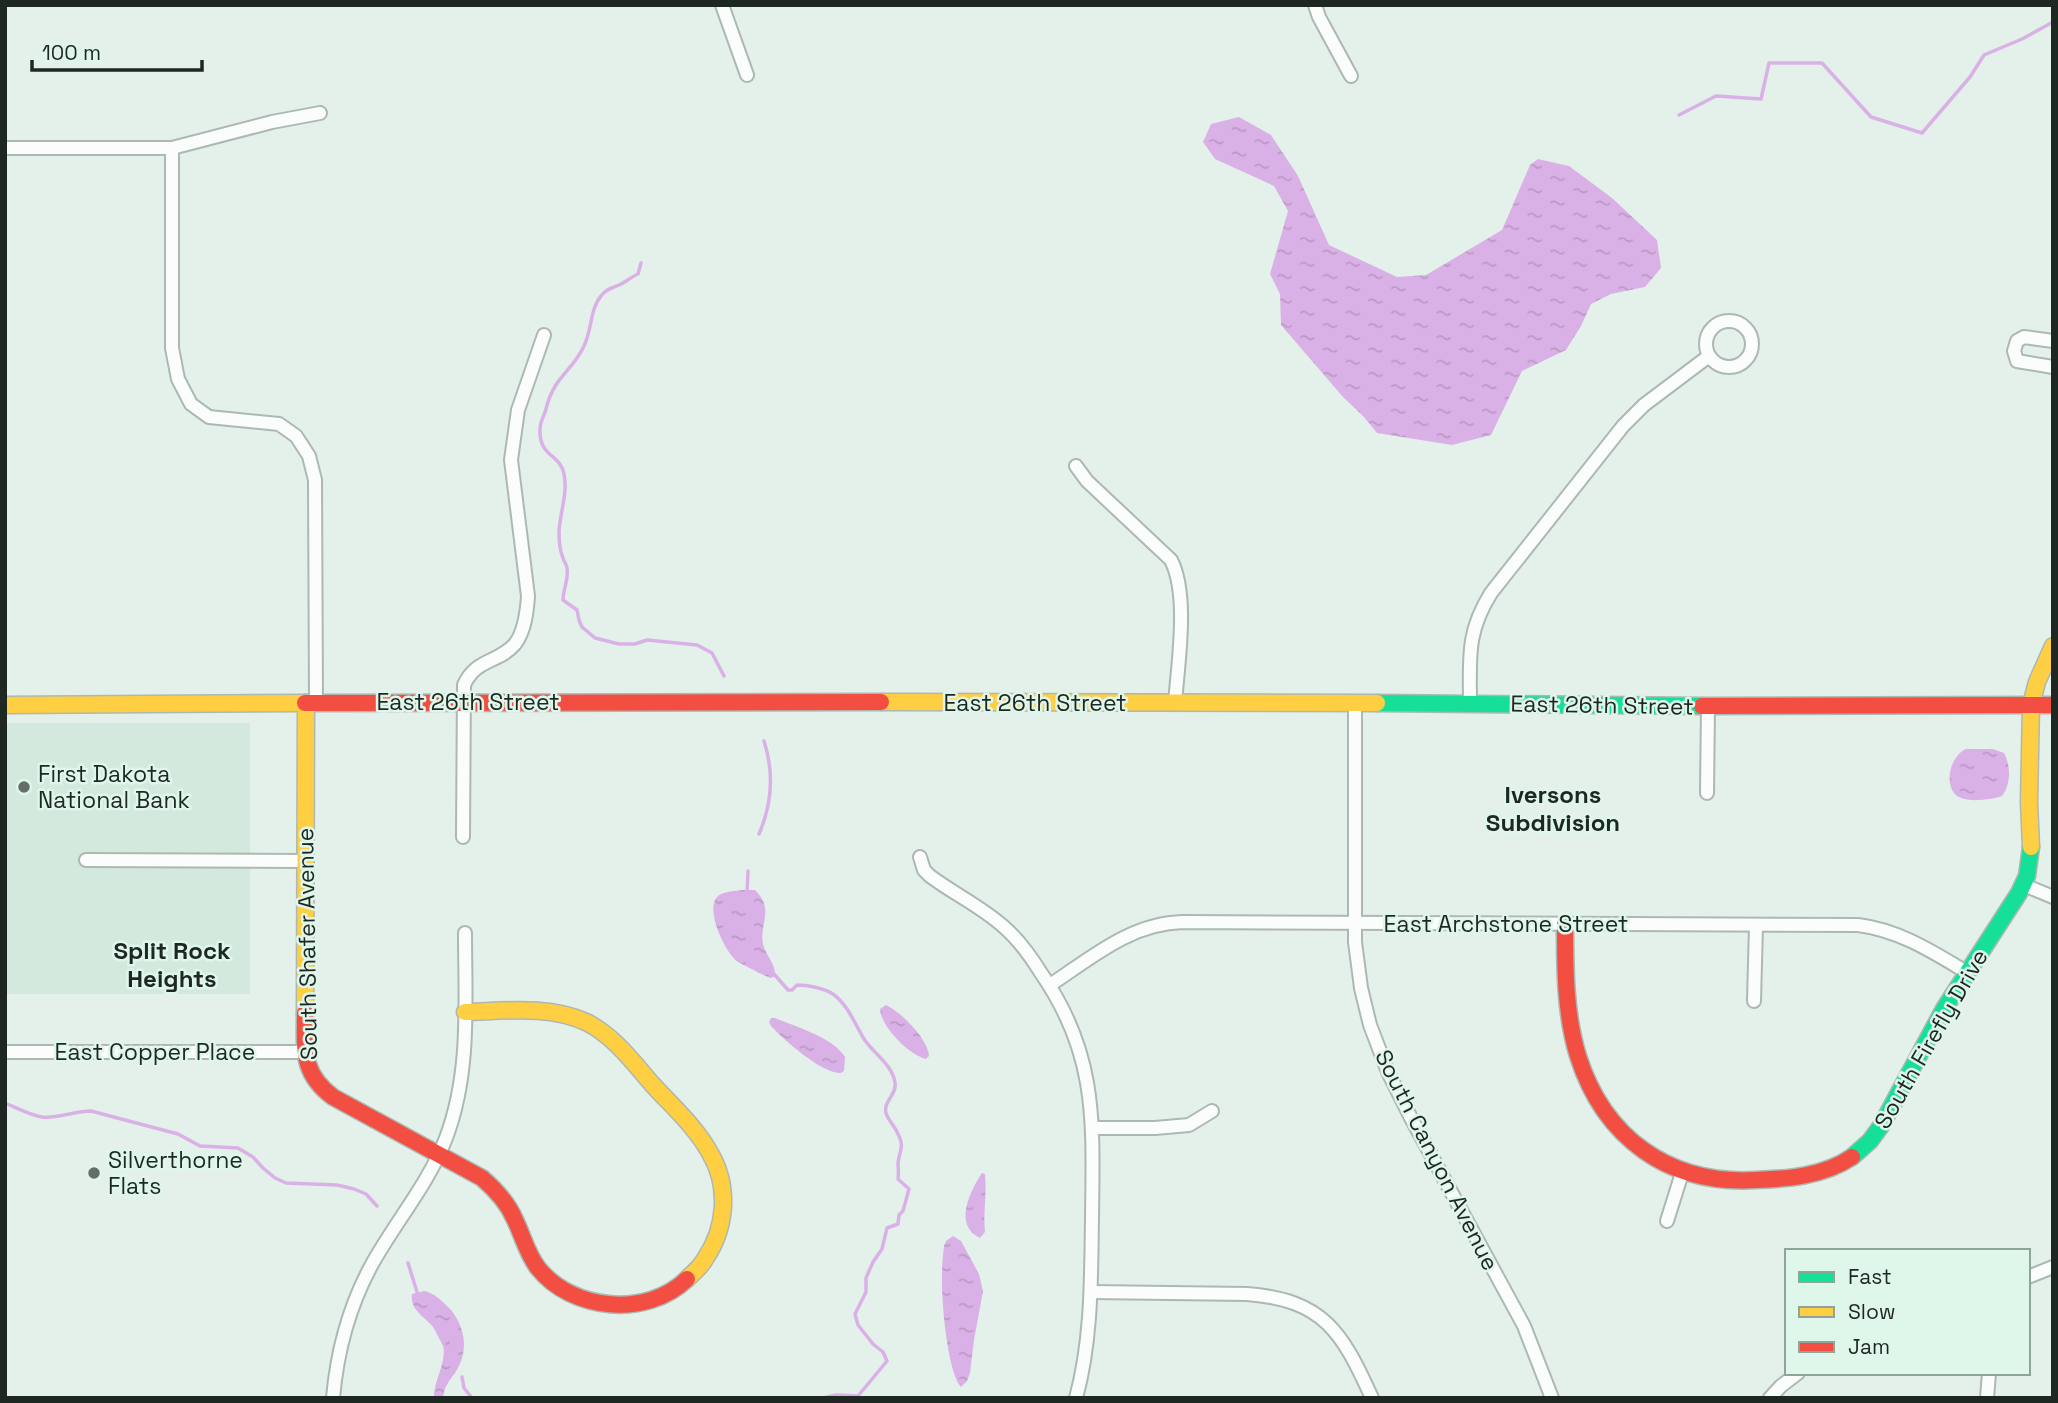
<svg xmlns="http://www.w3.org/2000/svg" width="2058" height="1403" font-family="'Space Grotesk',sans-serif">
	<defs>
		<pattern id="water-ripples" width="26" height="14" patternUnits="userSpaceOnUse" patternTransform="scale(1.75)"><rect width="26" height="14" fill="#dab1e6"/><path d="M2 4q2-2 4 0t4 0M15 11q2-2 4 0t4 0" fill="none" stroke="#bb98c5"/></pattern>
	</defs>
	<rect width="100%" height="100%" fill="#e4f1ea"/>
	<!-- built -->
	<rect fill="#d3e9dd" x="5" y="723" width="245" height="271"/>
	<!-- water -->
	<g fill="url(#water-ripples)">
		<polygon points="1239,117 1271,135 1298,176 1329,245 1397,277 1426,275 1502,230 1530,165 1538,159 1569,166 1612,198 1657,240 1661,268 1645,287 1611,294 1591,304 1581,326 1566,350 1522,371 1491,435 1452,445 1377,433 1364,417 1343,397 1281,325 1280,294 1270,274 1288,211 1274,186 1215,159 1203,142 1211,124"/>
		<path d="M 1966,749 L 1993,749 L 2004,753 C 2011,766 2011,784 2002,796 C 1991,800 1961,804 1954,793 C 1944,779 1952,755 1966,749 Z"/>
		<path d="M 743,890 L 755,890 C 775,910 759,923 763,944 C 766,956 776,964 775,976 L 771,978 C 767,977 741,964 737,961 C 725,952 705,910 717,897 C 722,891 736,891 743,890 Z"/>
		<path d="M 886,1005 C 901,1012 928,1039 929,1056 L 926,1059 C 909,1055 881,1027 880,1009 Z"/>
		<path d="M 771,1018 L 775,1018 C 796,1027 833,1037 845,1057 L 844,1071 L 841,1073 C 822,1074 784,1040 771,1026 L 769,1022 Z"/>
		<path d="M 982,1173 L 985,1174 C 987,1194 983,1213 985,1232 L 980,1238 C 953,1225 970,1191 982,1173 Z"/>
		<path d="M 953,1236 L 961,1241 L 979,1274 L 983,1291 L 974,1340 L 970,1373 L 967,1381 L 961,1387 C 947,1372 941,1297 942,1274 C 942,1264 943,1255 944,1246 L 946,1241 Z"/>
		<path d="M 424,1291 C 435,1293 443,1302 451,1310 C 466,1329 469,1352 455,1373 C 449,1381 444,1387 443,1398 L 434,1398 C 434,1376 450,1360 441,1339 C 433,1319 409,1314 412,1294 Z"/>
	</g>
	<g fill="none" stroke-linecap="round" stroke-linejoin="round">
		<!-- stream -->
		<g stroke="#dab1e6" stroke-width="3.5">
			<polyline points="1679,115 1716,96 1761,99 1769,63 1822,63 1871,117 1922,133 1970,77 1984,55 2022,39 2053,22"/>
			<path d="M 641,263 L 638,274 C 631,277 626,282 619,285 C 612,288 606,289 601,296 C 590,309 592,330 584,346 C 572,372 554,376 546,409 C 544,417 540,421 540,429 C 539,458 560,453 564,474 C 568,493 560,512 559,532 C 559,540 560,551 563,558 C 565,564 566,563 567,568 C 569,578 563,590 563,600 L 577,610 L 579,620 L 582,627 L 595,638 L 619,644 L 635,644 L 647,640 L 697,645 L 712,653 L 724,676"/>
			<path d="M 759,834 C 772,804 774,772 764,741"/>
			<polyline points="747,894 748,871"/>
			<path d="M 774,974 L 788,990 L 792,990 L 797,985 C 808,985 823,988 833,994 C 848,1005 855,1024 864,1039 C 873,1053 893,1065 895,1083 C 897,1095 883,1101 886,1113 C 888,1120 894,1125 897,1132 C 905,1147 900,1148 898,1163 C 898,1168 899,1173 898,1179 L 909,1189 L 903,1211 L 899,1215 L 898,1224 L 887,1228 L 882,1249 L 873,1262 L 866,1278 L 866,1292 L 855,1314 L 858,1325 L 873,1344 L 883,1352 L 887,1361 L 858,1396 L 836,1395 L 823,1398"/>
			<path d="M 5,1103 C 17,1108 30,1115 42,1117 C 56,1119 75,1111 91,1111 L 178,1134 L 200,1146 L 238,1148 L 253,1157 L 263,1168 L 275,1178 L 286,1183 L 337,1185 L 354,1189 L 366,1194 L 377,1206"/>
			<polyline points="408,1263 418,1295"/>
			<polyline points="433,1323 444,1344"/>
			<polyline points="462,1377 464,1388 472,1398"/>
		</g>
		<!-- street casing -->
		<g stroke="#aeb8b2" stroke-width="16">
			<g id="street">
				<polyline points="722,5 747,75"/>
				<polyline points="1315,5 1319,17 1351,76"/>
				<polyline points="5,148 172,148 272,122 320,113"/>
				<polyline points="172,148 172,348 178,379 191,404 209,417 279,424 296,436 309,456 315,480 316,703"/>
				<circle cx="1729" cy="344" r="23"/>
				<polyline points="2053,341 2024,337 2017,341 2014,351 2017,361 2053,367"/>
				<path d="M 1076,466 L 1087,481 L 1171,560 C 1189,595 1178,663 1175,703"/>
				<polyline points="1355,703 1355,942 1361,988 1370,1025 1388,1072 1411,1118 1524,1326 1552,1398"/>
				<path d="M 1470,704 C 1470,658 1466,633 1491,593 L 1623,426 L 1644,405 L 1709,356"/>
				<polyline points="1707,793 1708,706"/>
				<path d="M 463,837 L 464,685 C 476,658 499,663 515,644 C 525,631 527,611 528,596 L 511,460 L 518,410 L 544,335"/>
				<path d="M 920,857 L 924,870 L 930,876 C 954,894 982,907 1004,927 C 1019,940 1031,957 1041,973 C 1098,1055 1093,1123 1092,1218 C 1091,1278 1092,1339 1076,1398"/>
				<polyline points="86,860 305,861"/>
				<polyline points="2024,885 2053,897"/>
				<path d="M 1050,985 C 1091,958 1131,923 1183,922 L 1858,925 C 1899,930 1933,952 1968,973"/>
				<polyline points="1754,1001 1756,925"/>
				<polyline points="5,1052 305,1052"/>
				<polyline points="1093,1128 1155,1128 1189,1125 1212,1111"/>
				<polyline points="1667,1221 1682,1173"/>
				<polyline points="2028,1277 2053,1267"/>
				<path d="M 1091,1292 L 1247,1294 C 1324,1300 1342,1332 1372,1398"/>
				<path d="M 333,1398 C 337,1352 349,1307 371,1266 C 395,1222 428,1185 446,1138 C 471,1072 465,1001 465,933"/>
				<polyline points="1770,1398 1781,1386 1798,1373"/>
				<polyline points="1987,1398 1989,1373"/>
			</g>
		</g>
		<!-- fast casing -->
		<g stroke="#aeb8b2" stroke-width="19">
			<g id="fast">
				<polyline points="1377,703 1702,706"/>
				<polyline points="1852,1157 1870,1141 1881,1126 1944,1009 2019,893 2027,876 2031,847"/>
			</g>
		</g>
		<!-- slow casing -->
		<g stroke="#aeb8b2" stroke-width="19">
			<g id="slow">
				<polyline points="881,702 1377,703"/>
				<polyline points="5,705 305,703"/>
				<polyline points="2031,847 2029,802 2031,705 2037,682 2053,646"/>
				<path d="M 465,1012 C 505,1011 549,1005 586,1022 C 613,1035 633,1062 652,1084 C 672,1106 696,1127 710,1153 C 730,1187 726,1228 705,1259 C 701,1267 693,1273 687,1279"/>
				<polyline points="305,1013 306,703"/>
			</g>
		</g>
		<!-- jam casing -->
		<g stroke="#aeb8b2" stroke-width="19">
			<g id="jam">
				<polyline points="305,703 881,702"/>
				<polyline points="1702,706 2053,705"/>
				<path d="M 1565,924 C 1565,968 1565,1014 1578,1056 C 1604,1138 1669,1185 1755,1180 C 1788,1179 1824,1176 1852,1157"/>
				<path d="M 305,1013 C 305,1050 301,1073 333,1097 L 482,1178 C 496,1190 508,1203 515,1220 C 523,1236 527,1254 538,1268 C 572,1311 647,1318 687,1279"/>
			</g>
		</g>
		<!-- street -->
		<use href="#street" stroke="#fbfdfc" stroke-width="12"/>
		<!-- fast -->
		<use href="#fast" stroke="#16e098" stroke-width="16"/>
		<!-- slow -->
		<use href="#slow" stroke="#ffcf43" stroke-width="16"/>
		<!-- jam -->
		<use href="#jam" stroke="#f24e42" stroke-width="16"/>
	</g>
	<!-- markers -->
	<g fill="#646e69" stroke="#dff6ea" stroke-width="2.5">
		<circle cx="24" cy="787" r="7"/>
		<circle cx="94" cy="1173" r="7"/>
	</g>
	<g text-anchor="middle" stroke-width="5" stroke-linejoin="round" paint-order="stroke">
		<!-- street labels -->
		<g font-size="23" fill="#1f2723" stroke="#dff6ea">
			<text x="468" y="710">East 26th Street</text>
			<text x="1035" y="711">East 26th Street</text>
			<text transform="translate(1602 705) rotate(1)" y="8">East 26th Street</text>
			<text x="1506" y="932">East Archstone Street</text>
			<text transform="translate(307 944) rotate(-91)" y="8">South Shafer Avenue</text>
			<text transform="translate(1931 1039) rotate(-60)" y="8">South Firefly Drive</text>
			<text x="155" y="1060">East Copper Place</text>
			<text transform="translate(1437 1160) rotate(63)" y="8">South Canyon Avenue</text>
		</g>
		<!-- poi labels -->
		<g font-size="23" fill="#1f2723" stroke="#dff6ea" text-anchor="start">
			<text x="38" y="782">First Dakota<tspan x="38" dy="26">National Bank</tspan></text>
			<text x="108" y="1168">Silverthorne<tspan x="108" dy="26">Flats</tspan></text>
		</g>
		<!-- neighbourhood labels -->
		<g font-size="24" font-weight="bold" fill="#1f2723" stroke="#dff6ea">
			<text x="1553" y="803">Iversons<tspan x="1553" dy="28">Subdivision</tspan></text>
			<text x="172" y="959">Split Rock<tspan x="172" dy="28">Heights</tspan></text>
		</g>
	</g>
	<!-- border -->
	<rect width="2058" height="1403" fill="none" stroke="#1f2723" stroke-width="14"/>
	<!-- legend -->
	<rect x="1785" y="1249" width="245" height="126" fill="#dff6ea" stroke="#92a39a" stroke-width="2"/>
	<rect x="1799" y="1272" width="35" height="10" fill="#16e098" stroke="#92a39a" stroke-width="2"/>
	<text x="1848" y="1284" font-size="21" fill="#1f2723">Fast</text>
	<rect x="1799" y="1307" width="35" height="10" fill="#ffcf43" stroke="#92a39a" stroke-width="2"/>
	<text x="1848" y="1319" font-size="21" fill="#1f2723">Slow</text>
	<rect x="1799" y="1342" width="35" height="10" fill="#f24e42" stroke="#92a39a" stroke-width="2"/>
	<text x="1848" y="1354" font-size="21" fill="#1f2723">Jam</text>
	<!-- scale -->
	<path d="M32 60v10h170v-10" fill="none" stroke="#1f2723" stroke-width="3.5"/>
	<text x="42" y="60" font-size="21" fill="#1f2723" stroke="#dff6ea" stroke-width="5" paint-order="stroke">100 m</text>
</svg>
